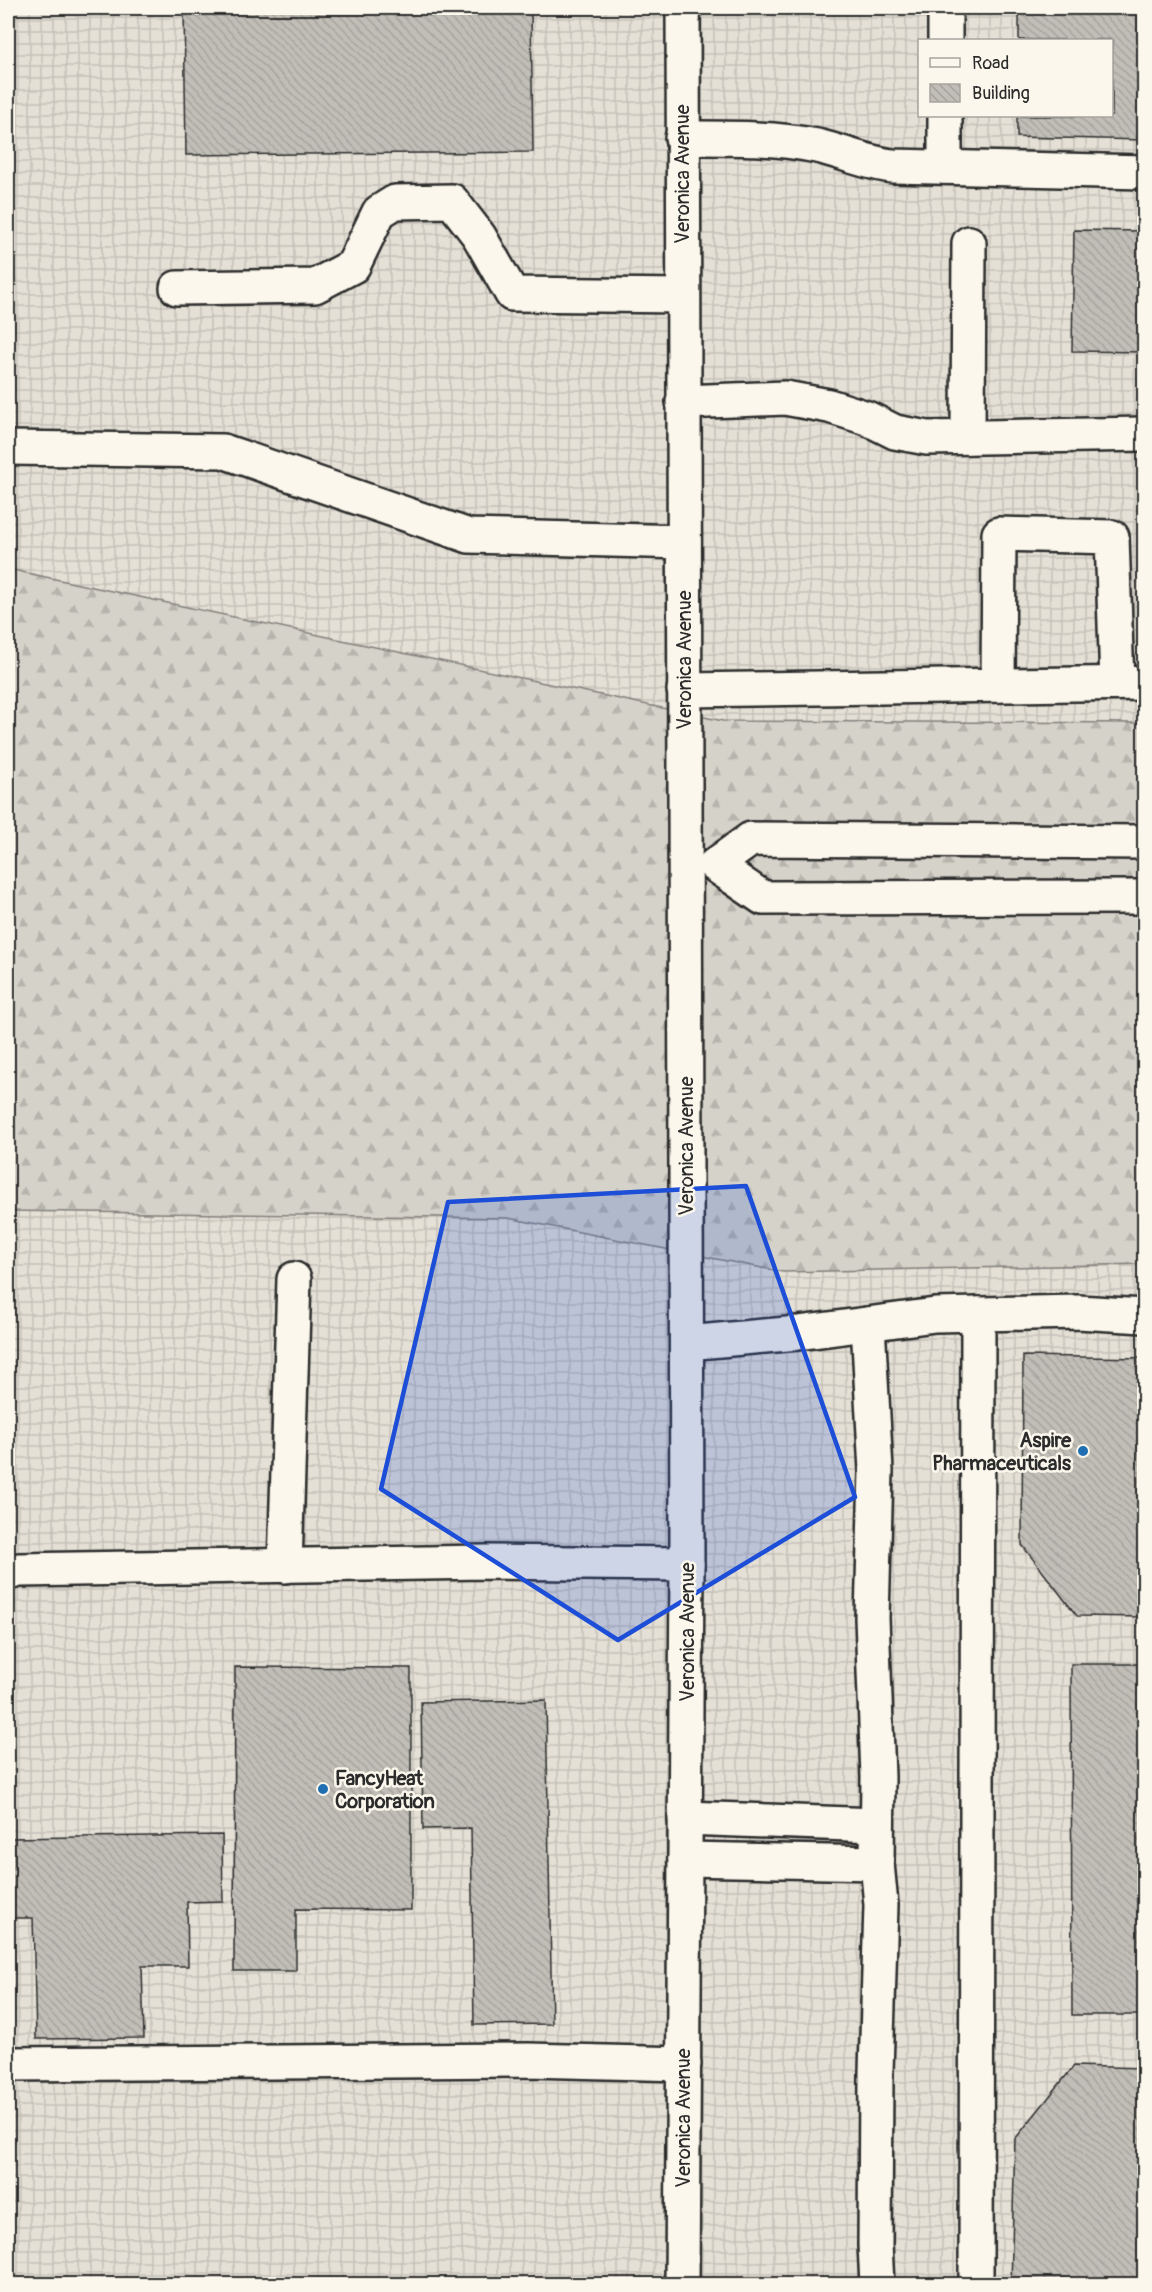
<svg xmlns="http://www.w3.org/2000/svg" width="1152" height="2292" font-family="Pangolin,sans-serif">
	<defs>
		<pattern id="industrial-grid" width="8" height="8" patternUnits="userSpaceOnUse" patternTransform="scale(1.5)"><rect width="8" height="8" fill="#e4e0d6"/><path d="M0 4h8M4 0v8" fill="none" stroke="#c4c0b8"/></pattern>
		<pattern id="forest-firs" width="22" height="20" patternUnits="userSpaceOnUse" patternTransform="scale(1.5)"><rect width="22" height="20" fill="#d5d2c9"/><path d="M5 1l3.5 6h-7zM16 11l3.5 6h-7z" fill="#b7b4ad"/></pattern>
		<pattern id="building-back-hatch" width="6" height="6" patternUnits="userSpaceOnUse" patternTransform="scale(1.5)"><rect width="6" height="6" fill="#c0beb6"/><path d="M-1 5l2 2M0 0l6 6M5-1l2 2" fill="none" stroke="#a5a39d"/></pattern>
	</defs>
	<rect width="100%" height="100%" fill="#f3efe4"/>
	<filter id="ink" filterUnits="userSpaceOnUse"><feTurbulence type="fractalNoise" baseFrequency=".0167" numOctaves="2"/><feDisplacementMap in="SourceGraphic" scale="12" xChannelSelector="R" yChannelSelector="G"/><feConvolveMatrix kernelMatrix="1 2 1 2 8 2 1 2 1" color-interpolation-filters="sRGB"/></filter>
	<g filter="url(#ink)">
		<!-- industrial -->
		<g fill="url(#industrial-grid)" fill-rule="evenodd">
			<path d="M 8,8 L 1144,8 L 1144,723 L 723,721 L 8,569 ZM 920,40 L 1112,40 L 1112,116 L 920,116 Z"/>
			<polygon points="8,1211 654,1220 783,1272 1144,1264 1144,2284 8,2284"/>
		</g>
		<!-- forest -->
		<polygon fill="url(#forest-firs)" stroke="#807e7a" stroke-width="1.5" points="8,569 723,721 1144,723 1144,1264 783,1272 508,1218 8,1211"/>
		<!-- building -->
		<g fill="url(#building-back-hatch)" stroke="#2b2b2b" stroke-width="1.5">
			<polygon points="184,8 531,8 533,152 186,155"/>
			<polygon points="1019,8 1144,8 1144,140 1017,137 1017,116 1112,116 1112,40 1019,40"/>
			<polygon points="1074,230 1144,231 1144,352 1072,351"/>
			<polygon points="1023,1356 1144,1358 1144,1617 1077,1616 1022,1545"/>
			<polygon points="1071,1664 1144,1664 1144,2015 1072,2015"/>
			<polygon points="235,1667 411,1668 411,1910 296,1909 296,1971 234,1971"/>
			<polygon points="546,1700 552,2024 474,2025 471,1828 423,1829 421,1702"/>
			<polygon points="222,1835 223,1901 187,1902 188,1966 142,1966 144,2038 36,2039 33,1918 8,1918 8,1838"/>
			<polygon points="1074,2066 1144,2068 1144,2284 1011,2284 1015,2139"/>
		</g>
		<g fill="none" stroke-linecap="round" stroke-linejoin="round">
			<!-- minor casing -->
			<g stroke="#2b2b2b" stroke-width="38">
				<g id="minor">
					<polyline points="945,8 945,40"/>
					<polyline points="945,116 945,167"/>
					<path d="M 682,138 C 727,138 773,137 817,146 C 843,152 867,163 893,166 L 1144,172"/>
					<polyline points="177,288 315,286 353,266 379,212 395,202 452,201 479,236 512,294 683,296"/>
					<polyline points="683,402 785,398 829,406 867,418 895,432 927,438 1144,434"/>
					<polyline points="968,437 969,243"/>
					<polyline points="8,448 223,451 469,536 684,542"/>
					<polyline points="998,685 999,534 1112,537 1117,683"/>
					<polyline points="684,690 1144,683"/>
					<polyline points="1144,842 751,839 715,865 763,898 1144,897"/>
					<polyline points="868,1324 876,1471 872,1618 878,1777 877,1863 881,1905 876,2072 875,2245 877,2284"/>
					<polyline points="687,1343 798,1333 935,1315 1078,1312 1144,1316"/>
					<polyline points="285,1566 294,1279"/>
					<polyline points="8,1573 19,1570 485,1562 687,1564"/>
					<polyline points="685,1818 877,1825"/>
					<polyline points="685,1859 877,1863"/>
					<polyline points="8,2064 528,2060 684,2064"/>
					<polyline points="682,2284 687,1564 683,8"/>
					<polyline points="976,2284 978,1314"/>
				</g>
			</g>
			<!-- minor -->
			<use href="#minor" stroke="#fbf7ec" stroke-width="33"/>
		</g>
	</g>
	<!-- marked area -->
	<path fill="#1d4ed8" fill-opacity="0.2" stroke="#1d4ed8" stroke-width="4.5" stroke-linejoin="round" d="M 746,1186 L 855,1497 L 618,1640 L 381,1489 L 448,1202 Z"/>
	<!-- markers -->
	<g fill="#1f6fb2" stroke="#fbf7ec" stroke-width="2">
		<circle cx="1083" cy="1451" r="6"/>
		<circle cx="323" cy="1789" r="6"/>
	</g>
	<g text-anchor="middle" stroke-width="5" stroke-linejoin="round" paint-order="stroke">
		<!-- street labels -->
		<g font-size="20" fill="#2b2b2b" stroke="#fbf7ec">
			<text transform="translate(682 174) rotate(-90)" y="7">Veronica Avenue</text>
			<text transform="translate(684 660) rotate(-90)" y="7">Veronica Avenue</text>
			<text transform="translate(686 1146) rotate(-90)" y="7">Veronica Avenue</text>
			<text transform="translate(687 1632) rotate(-90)" y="7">Veronica Avenue</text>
			<text transform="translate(683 2118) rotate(-90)" y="7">Veronica Avenue</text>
		</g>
		<!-- poi labels -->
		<g font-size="20" font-weight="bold" fill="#2b2b2b" stroke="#fbf7ec" text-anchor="end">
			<text x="1071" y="1447">Aspire<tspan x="1071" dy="23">Pharmaceuticals</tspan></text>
			<text x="335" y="1785" text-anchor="start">FancyHeat<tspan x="335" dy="23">Corporation</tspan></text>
		</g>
	</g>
	<!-- margin -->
	<rect width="1152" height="2292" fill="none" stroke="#fbf7ec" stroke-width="30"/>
	<rect x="15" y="15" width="1122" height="2262" fill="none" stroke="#2b2b2b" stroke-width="2" filter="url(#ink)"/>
	<!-- legend -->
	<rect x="918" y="39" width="195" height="78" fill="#fbf7ec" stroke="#a8a59f" stroke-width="1.5"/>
	<rect x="930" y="58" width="30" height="9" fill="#fbf7ec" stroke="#a8a59f" stroke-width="1.5"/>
	<text x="972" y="69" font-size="18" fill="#2b2b2b">Road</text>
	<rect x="930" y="84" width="30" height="18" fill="url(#building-back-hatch)" stroke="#a8a59f" stroke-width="1.5"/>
	<text x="972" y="99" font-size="18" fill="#2b2b2b">Building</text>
</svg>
